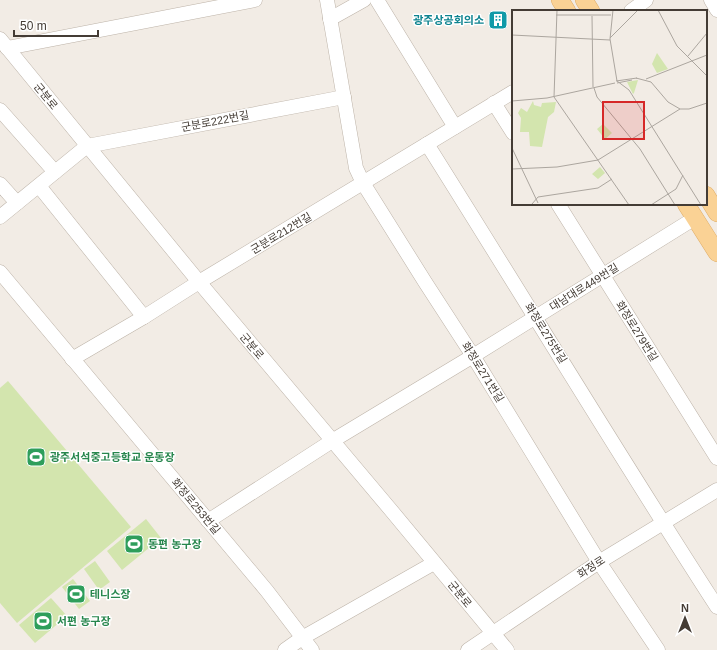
<svg xmlns="http://www.w3.org/2000/svg" width="717" height="650" font-family="Arial,'Noto Sans KR',sans-serif">
	<rect width="100%" height="100%" fill="#f2ece5"/>
	<!-- grass -->
	<g fill="#d3e5ae">
		<polygon points="8,381 131,527 17,623 0,603 0,388"/>
		<polygon points="146,519 161,538 122,570 107,551"/>
		<polygon points="95,561 110,582 99,590 84,569"/>
		<polygon points="73,579 90,601 79,609 62,587"/>
		<polygon points="51,598 67,616 35,643 19,625"/>
	</g>
	<g fill="none" stroke-linecap="round" stroke-linejoin="round">
		<!-- minor casing -->
		<g stroke="#bdb3a8" stroke-width="15">
			<g id="minor">
				<polyline points="327,0 356,168 363,183 425,282 473,356 599,562 658,650"/>
				<polyline points="377,0 455,127"/>
				<polyline points="711,0 717,10"/>
				<polyline points="631,11 646,0"/>
				<polyline points="330,19 364,0"/>
				<polyline points="0,39 199,282 390,509 507,650"/>
				<polyline points="7,48 255,0"/>
				<polyline points="494,103 513,133"/>
				<polyline points="0,110 55,172"/>
				<path d="M 427,144 C 524,298 618,454 717,607"/>
				<polyline points="0,184 17,203"/>
				<polyline points="39,186 144,317"/>
				<polyline points="558,204 717,458"/>
				<polyline points="0,217 87,146 344,97"/>
				<polyline points="0,272 267,591 312,650"/>
				<polyline points="72,359 144,317 199,282 513,92"/>
				<polyline points="208,521 332,441 473,356 695,218"/>
				<polyline points="285,650 302,638 434,563"/>
				<polyline points="468,650 599,562 717,490"/>
			</g>
		</g>
		<!-- major casing -->
		<g stroke="#dfac66" stroke-width="18">
			<g id="major">
				<polyline points="560,0 567,11"/>
				<polyline points="584,0 591,11"/>
				<polyline points="706,195 717,213"/>
				<polyline points="686,204 717,253"/>
			</g>
		</g>
		<!-- minor -->
		<use href="#minor" stroke="#fff" stroke-width="14"/>
		<!-- major -->
		<use href="#major" stroke="#fad295" stroke-width="17"/>
	</g>
	<!-- icons -->
	<defs>
		<g id="building-square" transform="scale(1)"><rect x="-9" y="-9" width="18" height="18" rx="4" fill="#0f9aa8" stroke="#fff"/><path d="M-4-6H4V6H1V3H-1V6H-4ZM-2.5-4.3h1.7v1.8h-1.7ZM.8-4.3h1.7v1.8H.8ZM-2.5-1h1.7V.8h-1.7ZM.8-1h1.7V.8H.8Z" fill="#fff"/></g>
		<g id="stadium-square" transform="scale(1)"><rect x="-9" y="-9" width="18" height="18" rx="4" fill="#2e9e5b" stroke="#fff"/><path d="M0-5a6.5 5 0 1 0 0 10a6.5 5 0 1 0 0-10ZM-3.5-1.8h7v3.6h-7Z" fill="#fff"/></g>
	</defs>
	<g fill-rule="evenodd">
		<use href="#building-square" x="498" y="20"/>
		<use href="#stadium-square" x="36" y="457"/>
		<use href="#stadium-square" x="134" y="544"/>
		<use href="#stadium-square" x="76" y="594"/>
		<use href="#stadium-square" x="43" y="621"/>
	</g>
	<g text-anchor="middle" stroke-width="3" stroke-linejoin="round" paint-order="stroke">
		<!-- culture labels -->
		<g font-size="11" font-weight="bold" fill="#0d838f" stroke="#fff" text-anchor="end">
			<text x="484" y="24">광주상공회의소</text>
		</g>
		<!-- street labels -->
		<g font-size="11" fill="#443c35" stroke="#fff">
			<text transform="translate(46 96) rotate(51)" y="4">군분로</text>
			<text transform="translate(215 121) rotate(-11)" y="4">군분로222번길</text>
			<text transform="translate(281 233) rotate(-31)" y="4">군분로212번길</text>
			<text transform="translate(584 287) rotate(-32)" y="4">대남대로449번길</text>
			<text transform="translate(637 331) rotate(58)" y="4">화정로279번길</text>
			<text transform="translate(546 333) rotate(58)" y="4">화정로275번길</text>
			<text transform="translate(252 346) rotate(50)" y="4">군분로</text>
			<text transform="translate(483 372) rotate(58)" y="4">화정로271번길</text>
			<text transform="translate(196 506) rotate(50)" y="4">화정로253번길</text>
			<text transform="translate(591 567) rotate(-33)" y="4">화정로</text>
			<text transform="translate(460 594) rotate(51)" y="4">군분로</text>
		</g>
		<!-- leisure labels -->
		<g font-size="11" font-weight="bold" fill="#27864d" stroke="#fff" text-anchor="start">
			<text x="50" y="461">광주서석중고등학교 운동장</text>
			<text x="148" y="548">동편 농구장</text>
			<text x="90" y="598">테니스장</text>
			<text x="57" y="625">서편 농구장</text>
		</g>
	</g>
	<!-- overview -->
	<g transform="translate(512 10)">
		<rect width="195" height="195" fill="#f2ece5"/>
		<path d="M 91,114 L 100,123 L 93,129 L 85,119 ZM 88,157 L 93,163 L 86,169 L 80,164 Z" fill="#d3e5ae"/>
		<path d="M 145,43 L 156,59 L 145,63 L 140,54 Z" fill="#d3e5ae"/>
		<path d="M 126,70 L 122,83 L 121,84 L 115,72 ZM 21,91 L 22,95 L 29,97 L 30,93 L 44,92 L 42,102 L 36,107 L 30,137 L 18,136 L 17,122 L 8,122 L 9,108 L 6,103 L 9,98 L 15,102 Z" fill="#d3e5ae"/>
		<path fill="none" stroke="#aca69f" stroke-width="1" d="M 45,0 L 42,87 L 117,195M 101,0 L 98,29 L 105,71 L 117,80 L 189,195M 146,0 L 165,36 L 195,66M 44,5 L 99,5M 80,6 L 81,77M 0,25 L 98,30M 98,28 L 126,0M 176,46 L 195,23M 124,68 L 139,72 L 156,92 L 168,99 L 177,99 L 195,93M 134,69 L 195,45M 104,71 L 125,68M 105,73 L 120,70M 82,78 L 85,87 L 128,139 L 163,195M 0,91 L 35,88 L 103,73M 0,138 L 26,193M 0,159 L 45,157 L 86,150 L 168,99M 20,194 L 26,187 L 86,178 L 100,169M 139,195 L 164,179 L 171,165"/>
		<path fill="#d62828" fill-opacity="0.15" stroke="#d62828" stroke-width="2" d="M 91,92 L 132,92 L 132,129 L 91,129 Z"/>
		<rect width="195" height="195" fill="none" stroke="#443c35" stroke-width="2"/>
	</g>
	<!-- north arrow -->
	<g transform="translate(685 618)" stroke="#ffffff" stroke-width="3" paint-order="stroke">
	<path d="M0-3L7 15L0 10L-7 15Z" fill="#443c35"/>
	<text y="-6" font-size="11" font-weight="bold" text-anchor="middle" fill="#443c35">N</text>
	</g>
	<!-- scale -->
	<path d="M14 30v6h84v-6" fill="none" stroke="#443c35" stroke-width="2"/>
	<text x="20" y="30" font-size="12" fill="#443c35" stroke="#ffffff" stroke-width="3" paint-order="stroke">50 m</text>
</svg>
